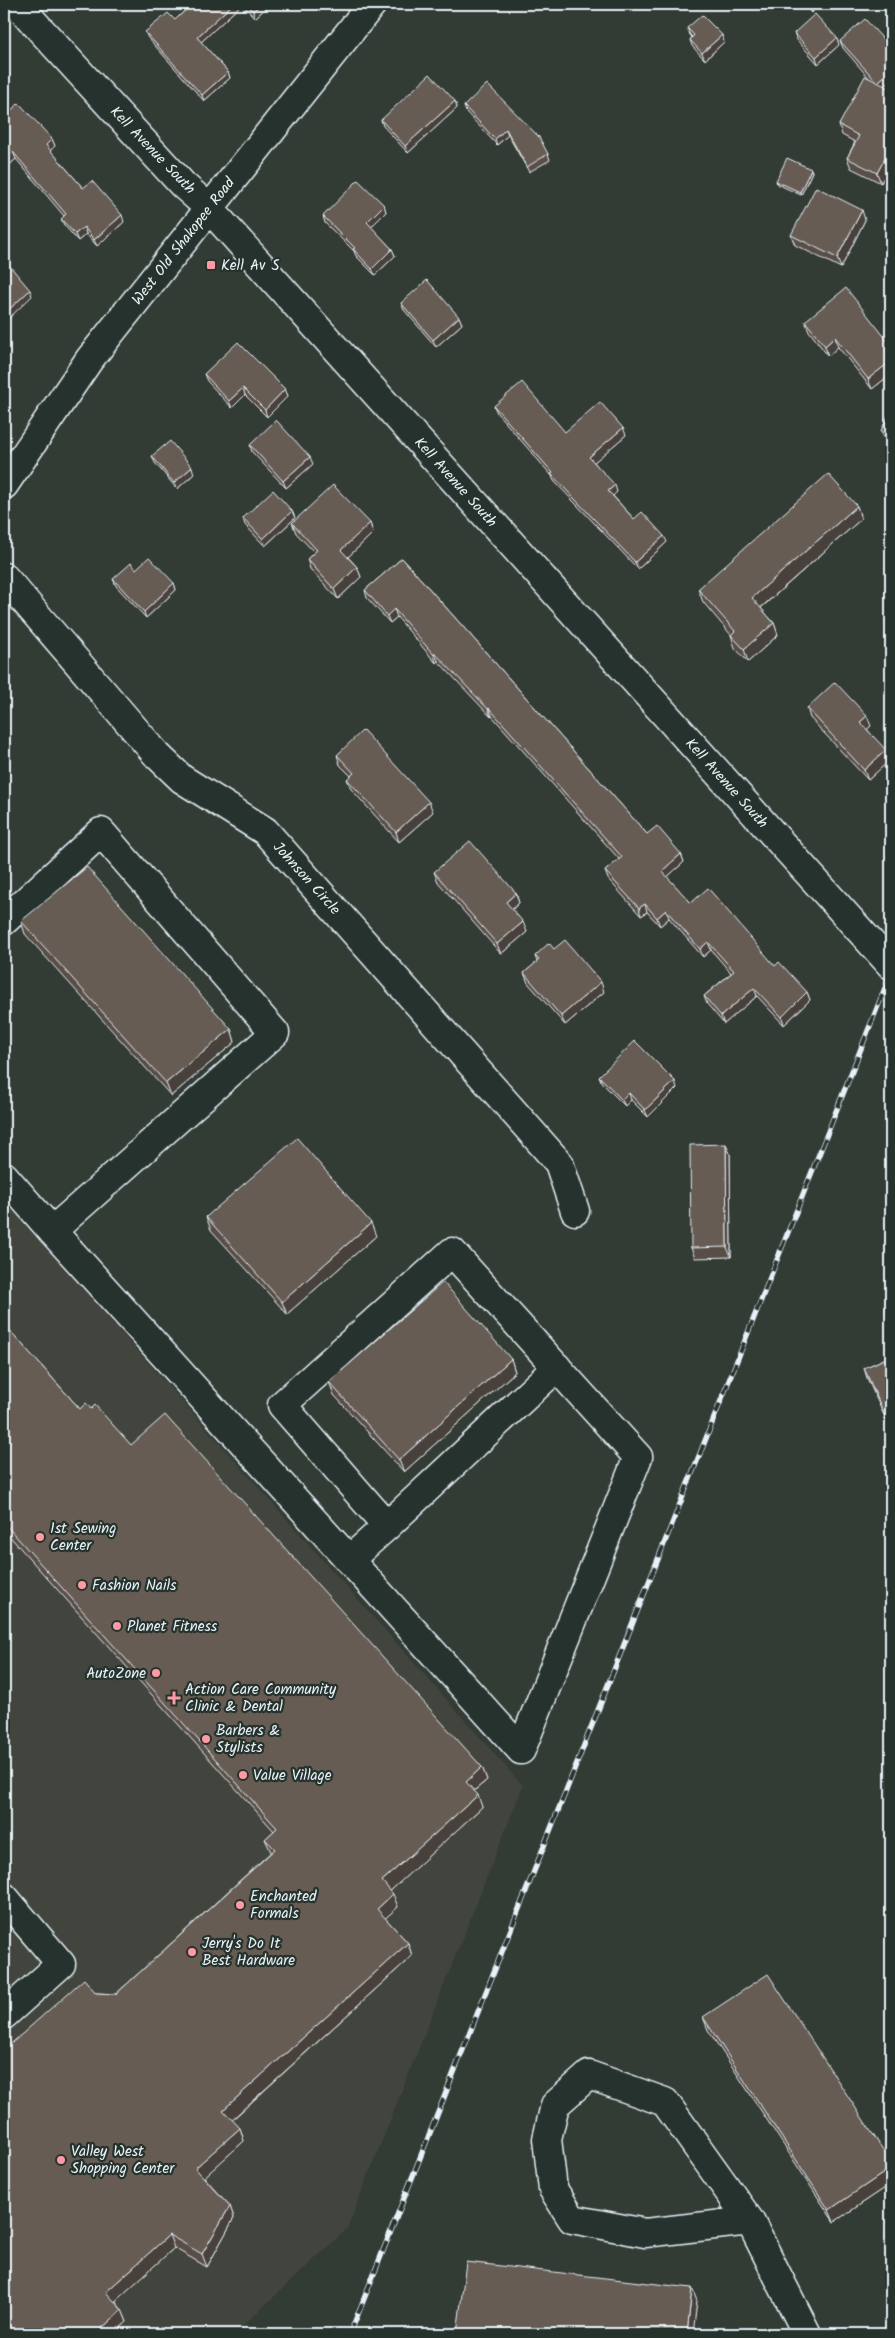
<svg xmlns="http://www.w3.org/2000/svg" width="895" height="2338" font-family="Kalam,sans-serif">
	<rect width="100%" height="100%" fill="#333b35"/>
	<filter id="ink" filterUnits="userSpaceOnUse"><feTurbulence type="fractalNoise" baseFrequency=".02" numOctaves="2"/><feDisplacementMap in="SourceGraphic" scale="10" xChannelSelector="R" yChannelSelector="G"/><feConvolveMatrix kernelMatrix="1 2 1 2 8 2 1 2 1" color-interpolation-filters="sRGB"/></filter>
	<g filter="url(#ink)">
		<!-- built -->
		<polygon fill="#42453e" points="4,1200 523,1786 347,2229 234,2334 4,2334"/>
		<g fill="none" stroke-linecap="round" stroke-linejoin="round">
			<!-- minor casing -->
			<g stroke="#e8f1f8" stroke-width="31">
				<g id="minor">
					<polyline points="17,4 183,185 209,208 891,965"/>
					<polyline points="4,577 157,755 182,779 265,831 559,1163 575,1211"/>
					<polyline points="4,921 101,832 275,1033 52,1231 4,1176"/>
					<polyline points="52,1231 521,1750 638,1457 452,1252 282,1405 387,1526 557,1367"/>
					<polyline points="349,1560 387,1526"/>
					<polyline points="4,1897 61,1964 4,2015"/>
					<polyline points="750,2221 645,2233 572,2219 553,2189 547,2139 555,2105 589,2075 665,2102 750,2221 807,2334"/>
				</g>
			</g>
			<!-- major casing -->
			<g stroke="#e8f1f8" stroke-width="31">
				<polyline id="major" points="4,485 89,360 372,4"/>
			</g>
			<!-- minor -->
			<use href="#minor" stroke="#26332d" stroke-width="28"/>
			<!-- major -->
			<use href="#major" stroke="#26332d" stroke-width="28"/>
			<!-- rail casing -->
			<g stroke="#e8f1f8" stroke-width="5.5">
				<polyline id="rail" points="350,2334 891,973"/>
			</g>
			<!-- rail -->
			<use href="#rail" stroke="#26332d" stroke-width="4" stroke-dasharray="11" stroke-linecap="butt"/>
		</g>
		<!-- wall -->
		<g fill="#584e47" stroke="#e8f1f8">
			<polygon points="192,4 242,4 201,42 228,72 230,78 204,101 148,38 145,32 175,20"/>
			<polygon points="242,4 270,4 255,18"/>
			<polygon points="803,4 821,4 811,13"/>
			<polygon points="687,28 722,35 724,42 705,60 692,46 690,40 692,37 690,35"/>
			<polygon points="794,33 839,45 818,64 797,40"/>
			<polygon points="840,41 891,48 891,79 884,86 891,89 891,164 881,183 851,168 847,158 855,142 842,135 839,125 869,78 843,48"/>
			<polygon points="455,101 457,108 408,153 383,126 381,120"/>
			<polygon points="464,106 548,154 550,160 529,172 508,135 497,145 466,112"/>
			<polygon points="4,117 52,139 55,146 50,150 83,188 124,222 97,246 86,234 78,241 64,225 61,219 64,216 16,159 6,168 4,165"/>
			<polygon points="811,169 812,172 801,195 777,184 776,181"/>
			<polygon points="384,205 386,212 371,227 392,249 395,256 375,275 356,256 354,251 325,223 323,216"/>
			<polygon points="865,220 841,268 795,245 791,235"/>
			<polygon points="401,303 459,317 462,324 436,347 404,310"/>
			<polygon points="805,321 891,345 891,374 872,389 838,347 828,356 809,331"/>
			<polygon points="204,374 285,389 288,396 267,417 245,395 232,408 207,381"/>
			<polygon points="494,406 565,432 626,435 594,462 617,492 613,496 634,519 667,542 638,569 554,481 552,476 497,413"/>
			<polygon points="891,410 891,441 884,438 881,431"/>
			<polygon points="250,445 313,464 286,488 252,452"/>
			<polygon points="152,456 194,474 177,489 155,463"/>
			<polygon points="857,506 861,519 761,608 774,623 778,635 748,662 735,648 731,635 703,602 698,589"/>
			<polygon points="292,511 295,518 265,546 245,525 243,518"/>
			<polygon points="292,523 370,523 373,533 348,557 357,567 361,577 338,599 310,569 307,559 314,552 296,533"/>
			<polygon points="402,558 647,834 681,854 684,862 667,877 691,903 775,966 807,992 810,1000 784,1025 757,996 724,1024 707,1004 704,996 731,973 711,950 703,957 669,918 660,926 647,912 641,916 608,879 605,871 619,859 492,716 491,717 438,661 436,663 397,617 390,623 367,598 365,590"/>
			<polygon points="136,569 174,583 176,590 146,618 116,586 113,579"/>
			<polygon points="807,708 871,726 867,729 890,760 868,780 810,718"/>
			<polygon points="337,755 433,812 399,842 351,789 347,779 351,776 340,765"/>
			<polygon points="434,872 516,893 519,903 512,910 527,932 501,954 438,882"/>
			<polygon points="21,921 231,1029 235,1042 171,1096 25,934"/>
			<polygon points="554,949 604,992 565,1025 528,983 524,973 537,962 535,956"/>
			<polygon points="599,1076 677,1088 648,1117 631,1100 625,1106 602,1083"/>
			<polygon points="726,1144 730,1154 731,1257 695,1258 691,1248"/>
			<polygon points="206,1217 376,1236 287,1314 211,1230"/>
			<polygon points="891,1300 891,1321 890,1320 886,1310"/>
			<polygon points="4,1324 80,1409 91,1409 131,1445 482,1767 487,1780 474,1791 482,1807 390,1891 398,1907 385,1918 408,1943 412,1956 232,2120 240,2128 244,2141 204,2177 230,2206 234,2218 207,2267 174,2248 115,2301 122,2310 127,2322 113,2334 96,1993 116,1994 271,1852 265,1839 274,1831 4,1530"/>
			<polygon points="891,1356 891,1431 867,1378 864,1368"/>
			<polygon points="511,1359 515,1372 404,1472 334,1395 329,1382"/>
			<polygon points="703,2017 891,2162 891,2184 834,2222 708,2030"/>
		</g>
		<!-- shaded-wall -->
		<g fill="#47403a" stroke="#e8f1f8">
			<polygon points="233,4 242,4 200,43 197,37"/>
			<polygon points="261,4 270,4 255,18 253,11"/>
			<polygon points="808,4 821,4 811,13"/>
			<polygon points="722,35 724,42 705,60 702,53"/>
			<polygon points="837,38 839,45 818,64 816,57"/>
			<polygon points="891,70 891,79 880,90 877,83"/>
			<polygon points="228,72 230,78 204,101 202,95"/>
			<polygon points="455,101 457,108 408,153 405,146"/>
			<polygon points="506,129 508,135 497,145 495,139"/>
			<polygon points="52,139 55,146 49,152 46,145"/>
			<polygon points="891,147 891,164 881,183 877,173"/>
			<polygon points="13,152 16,159 6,168 4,161"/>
			<polygon points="811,169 812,172 801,195 800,192"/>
			<polygon points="384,205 386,212 369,229 367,222"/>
			<polygon points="862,210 865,220 841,268 837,258"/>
			<polygon points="122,215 124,222 97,246 94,240"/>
			<polygon points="84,227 86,234 78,241 75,234"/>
			<polygon points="392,249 395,256 375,275 372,269"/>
			<polygon points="30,290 32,296 4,323 4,314"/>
			<polygon points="459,317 462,324 436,347 433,340"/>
			<polygon points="835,337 838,347 828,356 825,346"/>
			<polygon points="891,361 891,374 872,389 868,379"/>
			<polygon points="243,388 245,395 232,408 229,401"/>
			<polygon points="285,389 288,396 267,417 265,410"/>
			<polygon points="623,428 626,435 592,464 589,457"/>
			<polygon points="310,457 313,464 286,488 283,481"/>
			<polygon points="192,467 194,474 177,489 174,483"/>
			<polygon points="615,485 617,492 611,498 608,491"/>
			<polygon points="857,506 861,519 757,611 752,598"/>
			<polygon points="292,511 295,518 265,546 263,539"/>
			<polygon points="370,523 373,533 345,560 341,550"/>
			<polygon points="664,536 667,542 638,569 635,562"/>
			<polygon points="357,567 361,577 338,599 334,589"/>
			<polygon points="174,583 176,590 146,618 144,612"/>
			<polygon points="394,609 397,617 390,623 387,616"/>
			<polygon points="774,623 778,635 748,662 744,649"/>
			<polygon points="435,653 438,661 436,663 434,655"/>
			<polygon points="489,708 492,716 491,717 488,709"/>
			<polygon points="867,716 871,726 864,732 860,722"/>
			<polygon points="886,750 890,760 868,780 864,770"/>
			<polygon points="429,802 433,812 399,842 396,832"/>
			<polygon points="681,854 684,862 665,879 662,871"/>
			<polygon points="516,893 519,903 509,912 506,902"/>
			<polygon points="645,904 647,912 641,916 639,908"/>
			<polygon points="666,910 669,918 660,926 657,918"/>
			<polygon points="523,922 527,932 501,954 497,944"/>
			<polygon points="708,942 711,950 703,957 700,949"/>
			<polygon points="601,982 604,992 565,1025 561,1016"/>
			<polygon points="754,988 757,996 724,1024 721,1016"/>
			<polygon points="807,992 810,1000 784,1025 782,1017"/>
			<polygon points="231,1029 235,1042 171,1096 166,1083"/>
			<polygon points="675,1081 677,1088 648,1117 645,1110"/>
			<polygon points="629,1093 631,1100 625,1106 622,1100"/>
			<polygon points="726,1144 730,1154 731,1257 727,1247"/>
			<polygon points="371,1223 376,1236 287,1314 282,1302"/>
			<polygon points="511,1359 515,1372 404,1472 399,1460"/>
			<polygon points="482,1767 487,1780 470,1794 466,1782"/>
			<polygon points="478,1795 482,1807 387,1894 382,1881"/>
			<polygon points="393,1894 398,1907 381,1922 377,1909"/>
			<polygon points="408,1943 412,1956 228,2123 223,2110"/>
			<polygon points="240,2128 244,2141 200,2181 195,2168"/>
			<polygon points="891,2168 891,2184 834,2222 829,2210"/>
			<polygon points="230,2206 234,2218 207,2267 202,2254"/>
			<polygon points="169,2235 174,2248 111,2305 106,2292"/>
			<polygon points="692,2288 697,2301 693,2334 687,2334"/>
			<polygon points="122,2310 127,2322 113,2334 103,2334 101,2329"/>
		</g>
		<!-- building -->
		<g fill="#665b53" stroke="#e8f1f8">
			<polygon points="192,4 233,4 197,37 228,72 202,95 145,32 168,13 175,20"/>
			<polygon points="246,4 261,4 253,11"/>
			<polygon points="815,14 837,38 816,57 794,33"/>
			<polygon points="702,15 722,35 702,53 690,40 694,35 687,28"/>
			<polygon points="865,19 891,48 891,70 878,82 876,81 840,41"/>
			<polygon points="430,74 455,101 405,146 381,120"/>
			<polygon points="865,76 891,89 891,147 877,173 847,158 859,136 839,125"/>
			<polygon points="487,84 539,137 548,154 527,167 506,129 495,139 464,106"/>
			<polygon points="19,103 52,139 46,145 83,188 92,181 122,215 94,240 84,227 75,234 61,219 66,214 13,152 4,160 4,117"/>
			<polygon points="787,158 811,169 800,192 776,181"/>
			<polygon points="358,180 384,205 367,222 392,249 372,269 353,249 355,248 323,216"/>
			<polygon points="816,187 862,210 837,258 791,235"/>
			<polygon points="4,259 30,290 4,314"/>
			<polygon points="427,280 459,317 433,340 401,303"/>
			<polygon points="846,288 891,345 891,361 868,379 835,337 825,346 805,321"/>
			<polygon points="238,342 285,389 265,410 243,388 229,401 204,374"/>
			<polygon points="522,382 565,432 600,402 623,428 589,457 615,485 608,491 634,519 642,512 664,536 635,562 551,474 553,473 494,406"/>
			<polygon points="891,410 891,436 881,431"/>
			<polygon points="276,420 310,457 283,481 250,445"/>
			<polygon points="170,441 192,467 174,483 152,456"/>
			<polygon points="828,474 857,506 752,598 774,623 744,649 731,635 735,631 698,589"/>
			<polygon points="333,485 370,523 341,550 357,567 334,589 307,559 317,550 292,523"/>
			<polygon points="273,490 292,511 263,539 243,518"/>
			<polygon points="149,557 174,583 144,612 113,579 131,563 136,569"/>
			<polygon points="402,558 647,834 657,826 681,854 662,871 691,903 708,888 775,966 779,962 807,992 782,1017 754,988 721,1016 704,996 734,971 708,942 700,949 666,910 657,918 645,904 639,908 605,871 622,857 489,708 488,709 435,653 434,655 394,609 387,616 365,590"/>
			<polygon points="835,682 867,716 860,722 886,750 864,770 807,708"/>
			<polygon points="363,730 429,802 396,832 347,779 354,773 337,755"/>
			<polygon points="470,841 516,893 506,902 523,922 497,944 434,872"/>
			<polygon points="87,867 231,1029 166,1083 21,921"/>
			<polygon points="565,940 601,982 561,1016 524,973 539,960 535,956 549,943 554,949"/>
			<polygon points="635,1041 675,1081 645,1110 629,1093 622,1100 599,1076"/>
			<polygon points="297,1138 371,1223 282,1302 206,1217"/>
			<polygon points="726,1144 727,1247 691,1248 690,1145"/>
			<polygon points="443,1282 511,1359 399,1460 329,1382"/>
			<polygon points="891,1300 891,1313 886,1310"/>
			<polygon points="4,1324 80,1409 86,1403 91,1409 95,1405 131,1445 165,1415 482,1767 466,1782 478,1795 382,1881 393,1894 377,1909 408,1943 223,2110 240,2128 195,2168 230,2206 202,2254 169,2235 106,2292 122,2310 101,2329 106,2334 4,2334 4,2050 84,1979 96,1993 116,1994 275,1849 265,1839 277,1828 4,1523"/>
			<polygon points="891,1356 891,1429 864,1368"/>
			<polygon points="768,1974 891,2162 891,2168 829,2210 703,2017"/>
			<polygon points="466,2262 692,2288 687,2334 457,2334"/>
		</g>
	</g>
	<!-- markers -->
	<g fill="#ff9aa2" stroke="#26332d" stroke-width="2">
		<rect x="206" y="260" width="10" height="10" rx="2.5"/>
		<circle cx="40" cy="1537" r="5"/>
		<circle cx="82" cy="1585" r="5"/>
		<circle cx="117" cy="1626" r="5"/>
		<circle cx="156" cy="1673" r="5"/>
		<path d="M171.5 1690.5h5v5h5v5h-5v5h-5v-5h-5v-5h5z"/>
		<circle cx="206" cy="1739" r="5"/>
		<circle cx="243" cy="1775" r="5"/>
		<circle cx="240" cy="1905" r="5"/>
		<circle cx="192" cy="1952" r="5"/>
		<circle cx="61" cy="2160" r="5"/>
	</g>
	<g text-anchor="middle" stroke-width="4.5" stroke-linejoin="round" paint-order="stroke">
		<!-- street labels -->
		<g font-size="15" fill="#e8f1f8" stroke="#26332d">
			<text transform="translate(153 150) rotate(46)" y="5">Kell Avenue South</text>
			<text transform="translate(183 241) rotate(-52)" y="5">West Old Shakopee Road</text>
			<text transform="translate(456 482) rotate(48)" y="5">Kell Avenue South</text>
			<text transform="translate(727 783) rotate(48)" y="5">Kell Avenue South</text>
			<text transform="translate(307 878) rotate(48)" y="5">Johnson Circle</text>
		</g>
		<!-- poi labels -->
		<g font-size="15" fill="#e8f1f8" stroke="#26332d" text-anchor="start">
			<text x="221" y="270">Kell Av S</text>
			<text x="50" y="1533">1st Sewing<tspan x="50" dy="17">Center</tspan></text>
			<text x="92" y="1590">Fashion Nails</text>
			<text x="127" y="1631">Planet Fitness</text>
			<text x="146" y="1678" text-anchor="end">AutoZone</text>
			<text x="185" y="1694">Action Care Community<tspan x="185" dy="17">Clinic &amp; Dental</tspan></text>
			<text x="216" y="1735">Barbers &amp;<tspan x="216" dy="17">Stylists</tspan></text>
			<text x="253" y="1780">Value Village</text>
			<text x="250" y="1901">Enchanted<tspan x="250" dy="17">Formals</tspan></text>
			<text x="202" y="1948">Jerry's Do It<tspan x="202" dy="17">Best Hardware</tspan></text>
			<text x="71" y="2156">Valley West<tspan x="71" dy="17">Shopping Center</tspan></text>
		</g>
	</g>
	<!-- margin -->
	<rect width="895" height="2338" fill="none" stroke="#26332d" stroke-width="20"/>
	<rect x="10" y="10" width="875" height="2318" fill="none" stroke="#e8f1f8" stroke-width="2" filter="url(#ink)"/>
</svg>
